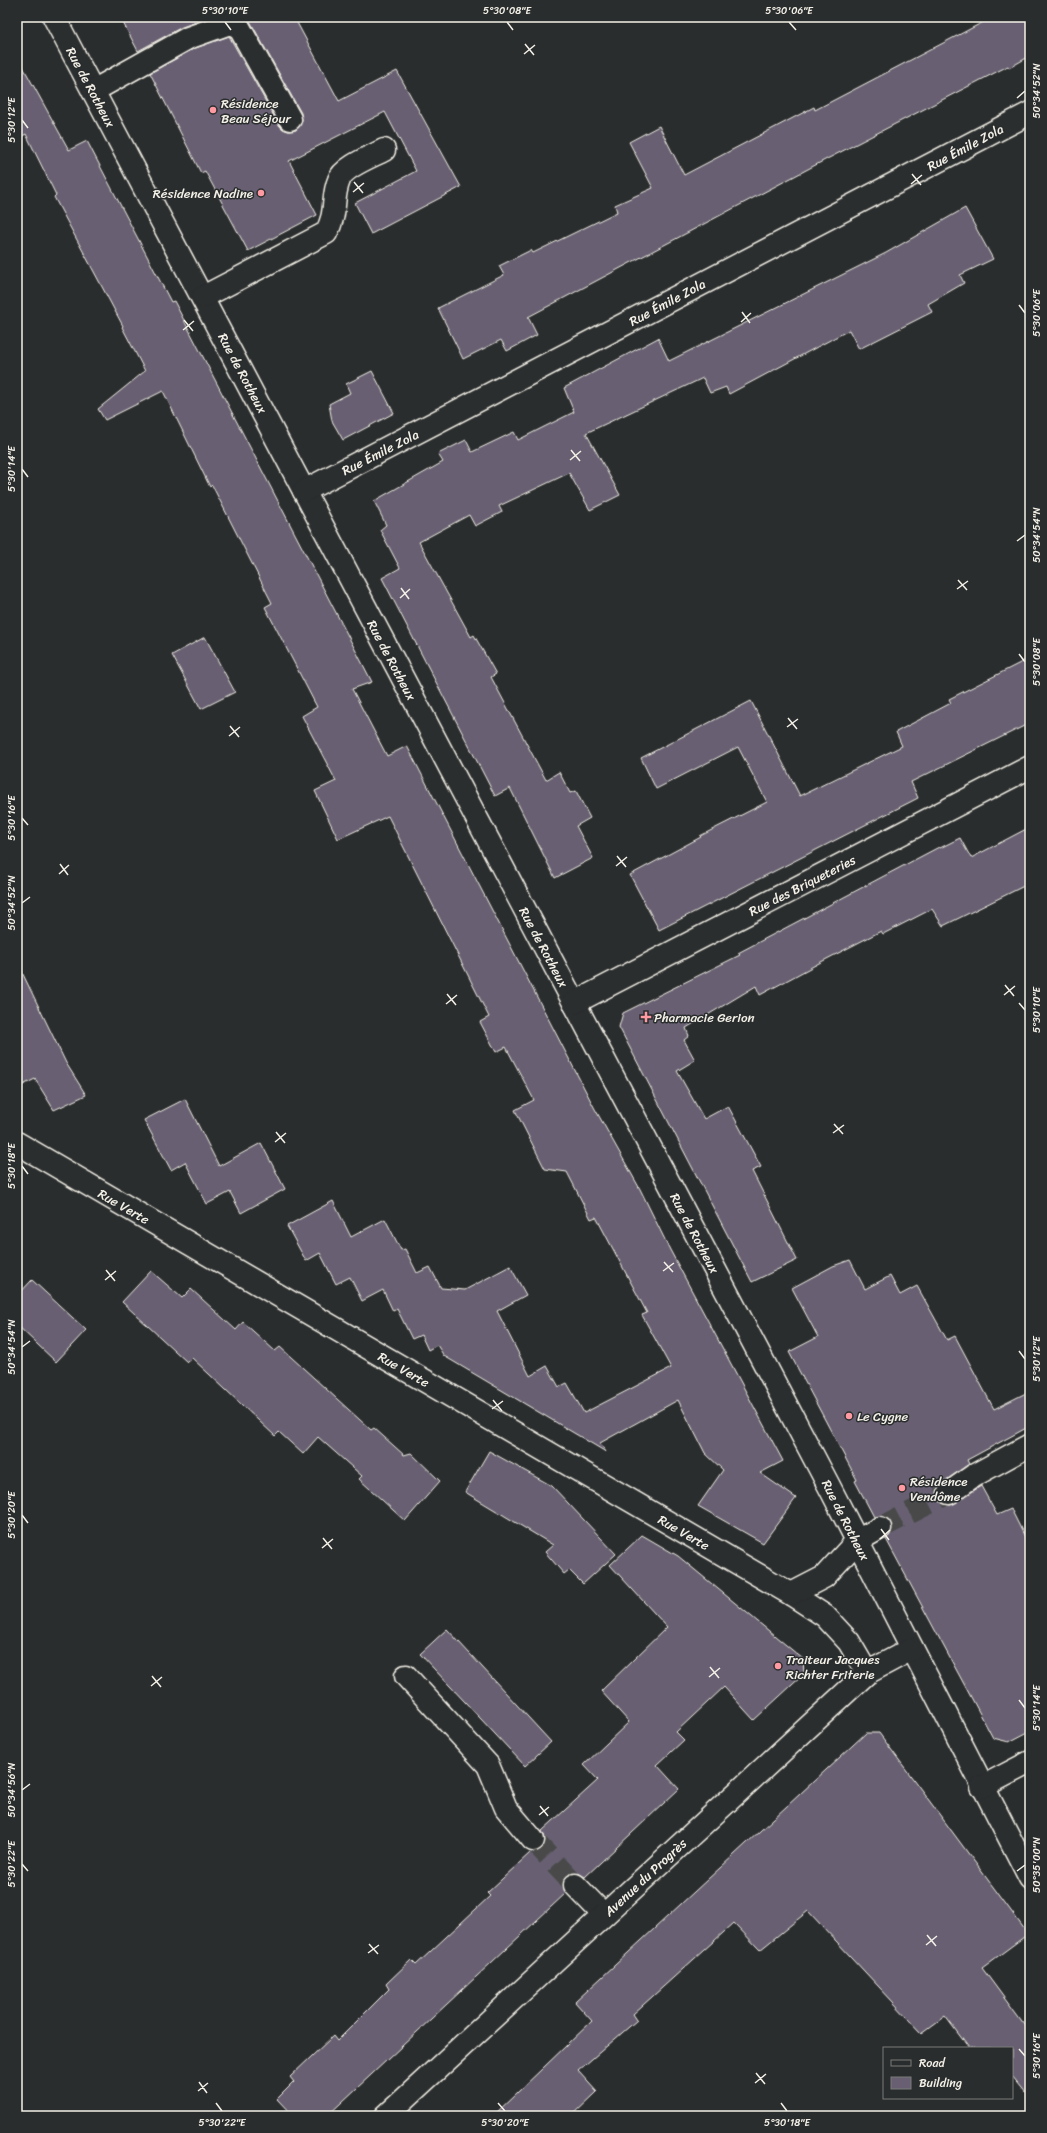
<svg xmlns="http://www.w3.org/2000/svg" width="1047" height="2133" font-family="Sriracha,sans-serif">
	<rect width="100%" height="100%" fill="#2a2d2e"/>
	<filter id="ink" filterUnits="userSpaceOnUse"><feTurbulence type="fractalNoise" baseFrequency=".025" numOctaves="2"/><feDisplacementMap in="SourceGraphic" scale="8" xChannelSelector="R" yChannelSelector="G"/><feConvolveMatrix kernelMatrix="1 2 1 2 8 2 1 2 1" color-interpolation-filters="sRGB"/></filter>
	<g filter="url(#ink)">
		<!-- building -->
		<g fill="#686072" stroke="#f4f1e8">
			<polygon points="120,17 210,17 182,27 138,51"/>
			<polygon points="246,17 294,17 339,101 397,71 461,187 371,234 355,203 416,171 385,112 289,161 317,215 248,251 205,171 201,173 150,73 193,49 229,36 279,125 283,129 289,131 296,130 302,120 301,113 250,21"/>
			<polygon points="993,17 1030,17 1030,56 1009,68 1008,66 825,160 528,317 537,335 507,351 501,340 463,359 438,308 504,275 499,266 531,250 533,253 617,212 615,205 653,188 629,142 659,126 684,175 814,107 815,110"/>
			<polygon points="17,56 69,150 87,141 171,302 174,301 372,682 352,689 387,756 407,746 595,1109 640,1189 670,1250 783,1461 760,1473 796,1498 763,1543 698,1506 723,1470 705,1453 678,1400 600,1443 606,1452 444,1356 437,1345 428,1350 421,1335 412,1339 397,1309 393,1311 383,1290 362,1301 350,1277 336,1284 320,1253 306,1261 287,1226 333,1201 351,1237 385,1219 401,1250 405,1249 417,1273 430,1267 441,1288 465,1290 510,1266 526,1295 497,1311 530,1376 547,1366 559,1387 567,1383 584,1413 671,1368 642,1315 647,1313 596,1217 591,1219 567,1172 545,1169 515,1110 534,1100 506,1047 496,1052 480,1022 489,1017 388,816 338,839 315,791 336,781 302,716 317,707 265,607 272,603 212,485 210,487 163,391 105,420 98,409 145,371 122,327 123,326 54,197 56,195 26,134 17,139"/>
			<polygon points="965,208 993,259 960,275 964,283 928,304 932,312 859,349 849,330 729,394 726,387 710,393 703,378 586,433 620,495 590,510 569,473 499,506 502,512 475,526 469,515 419,542 471,637 474,635 496,674 491,677 546,780 559,772 570,793 576,791 590,818 576,826 593,858 555,878 510,788 495,796 382,578 400,568 380,530 386,525 374,501 443,462 438,454 466,440 472,452 514,432 518,440 574,412 564,388 658,338 669,361 886,253"/>
			<polygon points="372,371 394,413 343,440 332,421 329,404 350,393 346,384"/>
			<polygon points="205,637 235,692 201,709 172,655"/>
			<polygon points="1030,658 1030,723 911,782 918,798 659,930 630,875 701,837 700,836 767,802 738,747 656,789 641,758 751,701 800,796 902,746 896,732 951,703 949,699"/>
			<polygon points="1030,827 1030,883 943,926 932,909 883,934 881,931 821,962 760,995 756,986 686,1028 689,1036 684,1040 695,1060 677,1071 704,1119 728,1106 761,1167 752,1171 797,1260 752,1282 619,1027 623,1013 740,955 738,953 939,847 940,848 960,838 971,858"/>
			<polygon points="17,962 66,1063 86,1095 54,1110 35,1079 17,1088"/>
			<polygon points="185,1099 219,1166 261,1143 285,1189 241,1213 230,1192 207,1204 185,1162 171,1170 144,1120"/>
			<polygon points="850,1260 865,1289 890,1276 900,1295 917,1286 947,1340 955,1336 994,1409 1030,1391 1030,1426 967,1460 969,1464 942,1483 938,1487 937,1494 939,1500 943,1504 951,1505 981,1486 997,1515 1011,1509 1030,1547 1030,1731 1009,1742 993,1738 886,1539 891,1534 891,1522 886,1517 874,1517 855,1481 857,1480 789,1352 818,1337 792,1288 833,1266"/>
			<polygon points="151,1271 182,1298 191,1289 236,1330 243,1322 275,1351 280,1347 371,1430 374,1428 404,1455 411,1453 440,1481 405,1521 359,1479 362,1476 318,1437 303,1454 279,1432 275,1436 192,1358 187,1362 122,1302"/>
			<polygon points="32,1280 86,1330 56,1362 17,1325 17,1296"/>
			<polygon points="489,1451 552,1486 616,1554 583,1584 569,1570 564,1574 545,1552 553,1545 465,1492"/>
			<polygon points="642,1535 678,1556 803,1659 804,1674 754,1720 724,1687 676,1732 684,1740 657,1765 679,1789 585,1877 578,1873 567,1876 563,1882 566,1893 327,2116 293,2116 277,2099 294,2082 290,2077 333,2036 337,2041 389,1989 386,1984 411,1960 416,1965 490,1896 487,1893 531,1852 541,1849 545,1838 542,1831 598,1780 584,1765 629,1722 601,1691 667,1627 610,1565"/>
			<polygon points="447,1629 551,1742 525,1766 420,1654"/>
			<polygon points="866,1733 879,1733 1028,1934 982,1968 1030,2033 1030,2099 1012,2077 1012,2048 969,2048 945,2016 922,2033 808,1911 760,1950 734,1923 633,2014 637,2020 578,2071 597,2092 572,2116 493,2116 592,2021 575,2002"/>
		</g>
		<g fill="none" stroke-linecap="round" stroke-linejoin="round">
			<!-- minor-tunnel -->
			<g stroke="#484a4a" stroke-width="22" stroke-dasharray="22 11" stroke-linecap="butt">
				<polyline points="880,1528 949,1493"/>
				<polyline points="533,1840 575,1885"/>
			</g>
			<!-- minor casing -->
			<g stroke="#f4f1e8" stroke-width="25">
				<g id="minor">
					<polyline points="54,17 829,1486 1030,1878"/>
					<polyline points="93,91 188,38 230,23 239,27 290,119"/>
					<path d="M 203,297 L 326,233 C 338,212 331,199 339,180 C 343,167 373,156 384,150"/>
					<polyline points="304,491 1030,113"/>
					<polyline points="574,1003 1030,767"/>
					<polyline points="17,1143 791,1594 825,1616 849,1642 867,1673"/>
					<polyline points="949,1493 973,1476 1030,1445"/>
					<polyline points="791,1594 824,1577 857,1541 880,1528"/>
					<polyline points="406,1676 488,1765 506,1808 533,1840"/>
					<polyline points="982,1787 1030,1762"/>
					<polyline points="575,1885 604,1915"/>
					<polyline points="386,2116 867,1673 912,1649"/>
				</g>
			</g>
			<!-- minor -->
			<use href="#minor" stroke="#2a2d2e" stroke-width="22"/>
		</g>
	</g>
	<!-- ticks -->
	<path fill="none" stroke="#f4f1e8" stroke-width="1.5" d="M 225,22 L 231,30M 507,22 L 513,30M 789,22 L 796,30M 525,44 L 534,55M 524,54 L 535,45M 1017,98 L 1025,91M 22,120 L 28,128M 912,174 L 921,185M 354,182 L 363,193M 911,184 L 922,175M 353,192 L 364,183M 1019,305 L 1025,313M 742,312 L 750,323M 184,320 L 193,331M 741,322 L 751,313M 183,330 L 194,321M 571,450 L 580,461M 570,460 L 581,451M 22,469 L 28,477M 1017,541 L 1025,535M 958,580 L 967,590M 401,588 L 409,599M 957,589 L 968,581M 400,598 L 410,589M 1019,654 L 1025,662M 788,718 L 797,729M 230,726 L 239,737M 787,727 L 798,719M 229,736 L 240,727M 22,818 L 28,825M 617,856 L 626,867M 60,864 L 68,875M 616,866 L 627,857M 59,874 L 69,865M 22,903 L 30,897M 1005,985 L 1014,996M 447,994 L 456,1005M 1004,995 L 1015,986M 1019,1003 L 1025,1010M 446,1004 L 457,995M 834,1124 L 843,1134M 276,1132 L 285,1143M 833,1133 L 844,1125M 275,1142 L 286,1133M 22,1166 L 28,1174M 664,1262 L 673,1272M 106,1270 L 115,1281M 663,1271 L 674,1263M 105,1280 L 116,1271M 22,1347 L 30,1341M 1019,1351 L 1025,1359M 493,1400 L 502,1411M 492,1409 L 503,1401M 22,1515 L 28,1523M 881,1529 L 889,1540M 323,1538 L 332,1549M 880,1539 L 890,1530M 322,1548 L 333,1539M 710,1667 L 719,1678M 152,1676 L 161,1687M 709,1677 L 720,1668M 151,1686 L 162,1677M 1019,1700 L 1025,1708M 22,1790 L 30,1784M 540,1806 L 548,1816M 539,1815 L 549,1807M 22,1864 L 28,1871M 1017,1871 L 1025,1865M 927,1935 L 936,1946M 369,1944 L 378,1954M 926,1945 L 937,1936M 368,1953 L 379,1945M 1019,2049 L 1025,2056M 756,2073 L 765,2084M 199,2082 L 207,2093M 755,2083 L 766,2074M 198,2091 L 208,2083M 216,2103 L 222,2111M 498,2103 L 505,2111M 781,2103 L 787,2111"/>
	<!-- markers -->
	<g fill="#ff9aa2" stroke="#2a2d2e" stroke-width="1.5">
		<circle cx="213" cy="110" r="4"/>
		<circle cx="261" cy="193" r="4"/>
		<path d="M644 1011h4v4h4v4h-4v4h-4v-4h-4v-4h4z"/>
		<circle cx="849" cy="1416" r="4"/>
		<circle cx="902" cy="1488" r="4"/>
		<circle cx="778" cy="1666" r="4"/>
	</g>
	<g text-anchor="middle" stroke-width="3" stroke-linejoin="round" paint-order="stroke">
		<!-- street labels -->
		<g font-size="13" fill="#f4f1e8" stroke="#2a2d2e">
			<text transform="translate(91 87) rotate(62)" y="5">Rue de Rotheux</text>
			<text transform="translate(965 147) rotate(-28)" y="5">Rue Émile Zola</text>
			<text transform="translate(667 302) rotate(-28)" y="5">Rue Émile Zola</text>
			<text transform="translate(243 373) rotate(62)" y="5">Rue de Rotheux</text>
			<text transform="translate(380 452) rotate(-27)" y="5">Rue Émile Zola</text>
			<text transform="translate(392 660) rotate(62)" y="5">Rue de Rotheux</text>
			<text transform="translate(802 885) rotate(-27)" y="5">Rue des Briqueteries</text>
			<text transform="translate(544 947) rotate(62)" y="5">Rue de Rotheux</text>
			<text transform="translate(124 1206) rotate(30)" y="5">Rue Verte</text>
			<text transform="translate(695 1233) rotate(62)" y="5">Rue de Rotheux</text>
			<text transform="translate(404 1369) rotate(30)" y="5">Rue Verte</text>
			<text transform="translate(846 1520) rotate(63)" y="5">Rue de Rotheux</text>
			<text transform="translate(684 1532) rotate(30)" y="5">Rue Verte</text>
			<text transform="translate(645 1877) rotate(-43)" y="5">Avenue du Progrès</text>
		</g>
		<!-- poi labels -->
		<g font-size="13" fill="#f4f1e8" stroke="#2a2d2e" text-anchor="start">
			<text x="221" y="108">Résidence<tspan x="221" dy="15">Beau Séjour</tspan></text>
			<text x="253" y="198" text-anchor="end">Résidence Nadine</text>
			<text x="654" y="1022">Pharmacie Gerion</text>
			<text x="857" y="1421">Le Cygne</text>
			<text x="910" y="1486">Résidence<tspan x="910" dy="15">Vendôme</tspan></text>
			<text x="786" y="1664">Traiteur Jacques<tspan x="786" dy="15">Richter Friterie</tspan></text>
		</g>
	</g>
	<!-- margin -->
	<rect width="1047" height="2133" fill="none" stroke="#2a2d2e" stroke-width="44"/>
	<!-- legend -->
	<rect x="883" y="2047" width="130" height="52" fill="#2a2d2e" stroke="#7b7b78"/>
	<rect x="891" y="2060" width="20" height="6" fill="#2a2d2e" stroke="#7b7b78"/>
	<text x="919" y="2067" font-size="12" fill="#f4f1e8">Road</text>
	<rect x="891" y="2077" width="20" height="12" fill="#686072" stroke="#7b7b78"/>
	<text x="919" y="2087" font-size="12" fill="#f4f1e8">Building</text>
	<rect x="22" y="22" width="1003" height="2089" fill="none" stroke="#f4f1e8" stroke-width="1.5"/>
	<g font-size="10" text-anchor="middle" fill="#f4f1e8">
		<text x="225" y="14">5°30'10"E</text>
		<text x="507" y="14">5°30'08"E</text>
		<text x="789" y="14">5°30'06"E</text>
		<text transform="translate(1036 91) rotate(-90)" y="4">50°34'52"N</text>
		<text transform="translate(11 120) rotate(-90)" y="4">5°30'12"E</text>
		<text transform="translate(1036 313) rotate(-90)" y="4">5°30'06"E</text>
		<text transform="translate(11 469) rotate(-90)" y="4">5°30'14"E</text>
		<text transform="translate(1036 535) rotate(-90)" y="4">50°34'54"N</text>
		<text transform="translate(1036 662) rotate(-90)" y="4">5°30'08"E</text>
		<text transform="translate(11 818) rotate(-90)" y="4">5°30'16"E</text>
		<text transform="translate(11 903) rotate(-90)" y="4">50°34'52"N</text>
		<text transform="translate(1036 1010) rotate(-90)" y="4">5°30'10"E</text>
		<text transform="translate(11 1166) rotate(-90)" y="4">5°30'18"E</text>
		<text transform="translate(11 1347) rotate(-90)" y="4">50°34'54"N</text>
		<text transform="translate(1036 1359) rotate(-90)" y="4">5°30'12"E</text>
		<text transform="translate(11 1515) rotate(-90)" y="4">5°30'20"E</text>
		<text transform="translate(1036 1708) rotate(-90)" y="4">5°30'14"E</text>
		<text transform="translate(11 1790) rotate(-90)" y="4">50°34'56"N</text>
		<text transform="translate(11 1864) rotate(-90)" y="4">5°30'22"E</text>
		<text transform="translate(1036 1865) rotate(-90)" y="4">50°35'00"N</text>
		<text transform="translate(1036 2056) rotate(-90)" y="4">5°30'16"E</text>
		<text x="222" y="2126">5°30'22"E</text>
		<text x="505" y="2126">5°30'20"E</text>
		<text x="787" y="2126">5°30'18"E</text>
	</g>
</svg>
